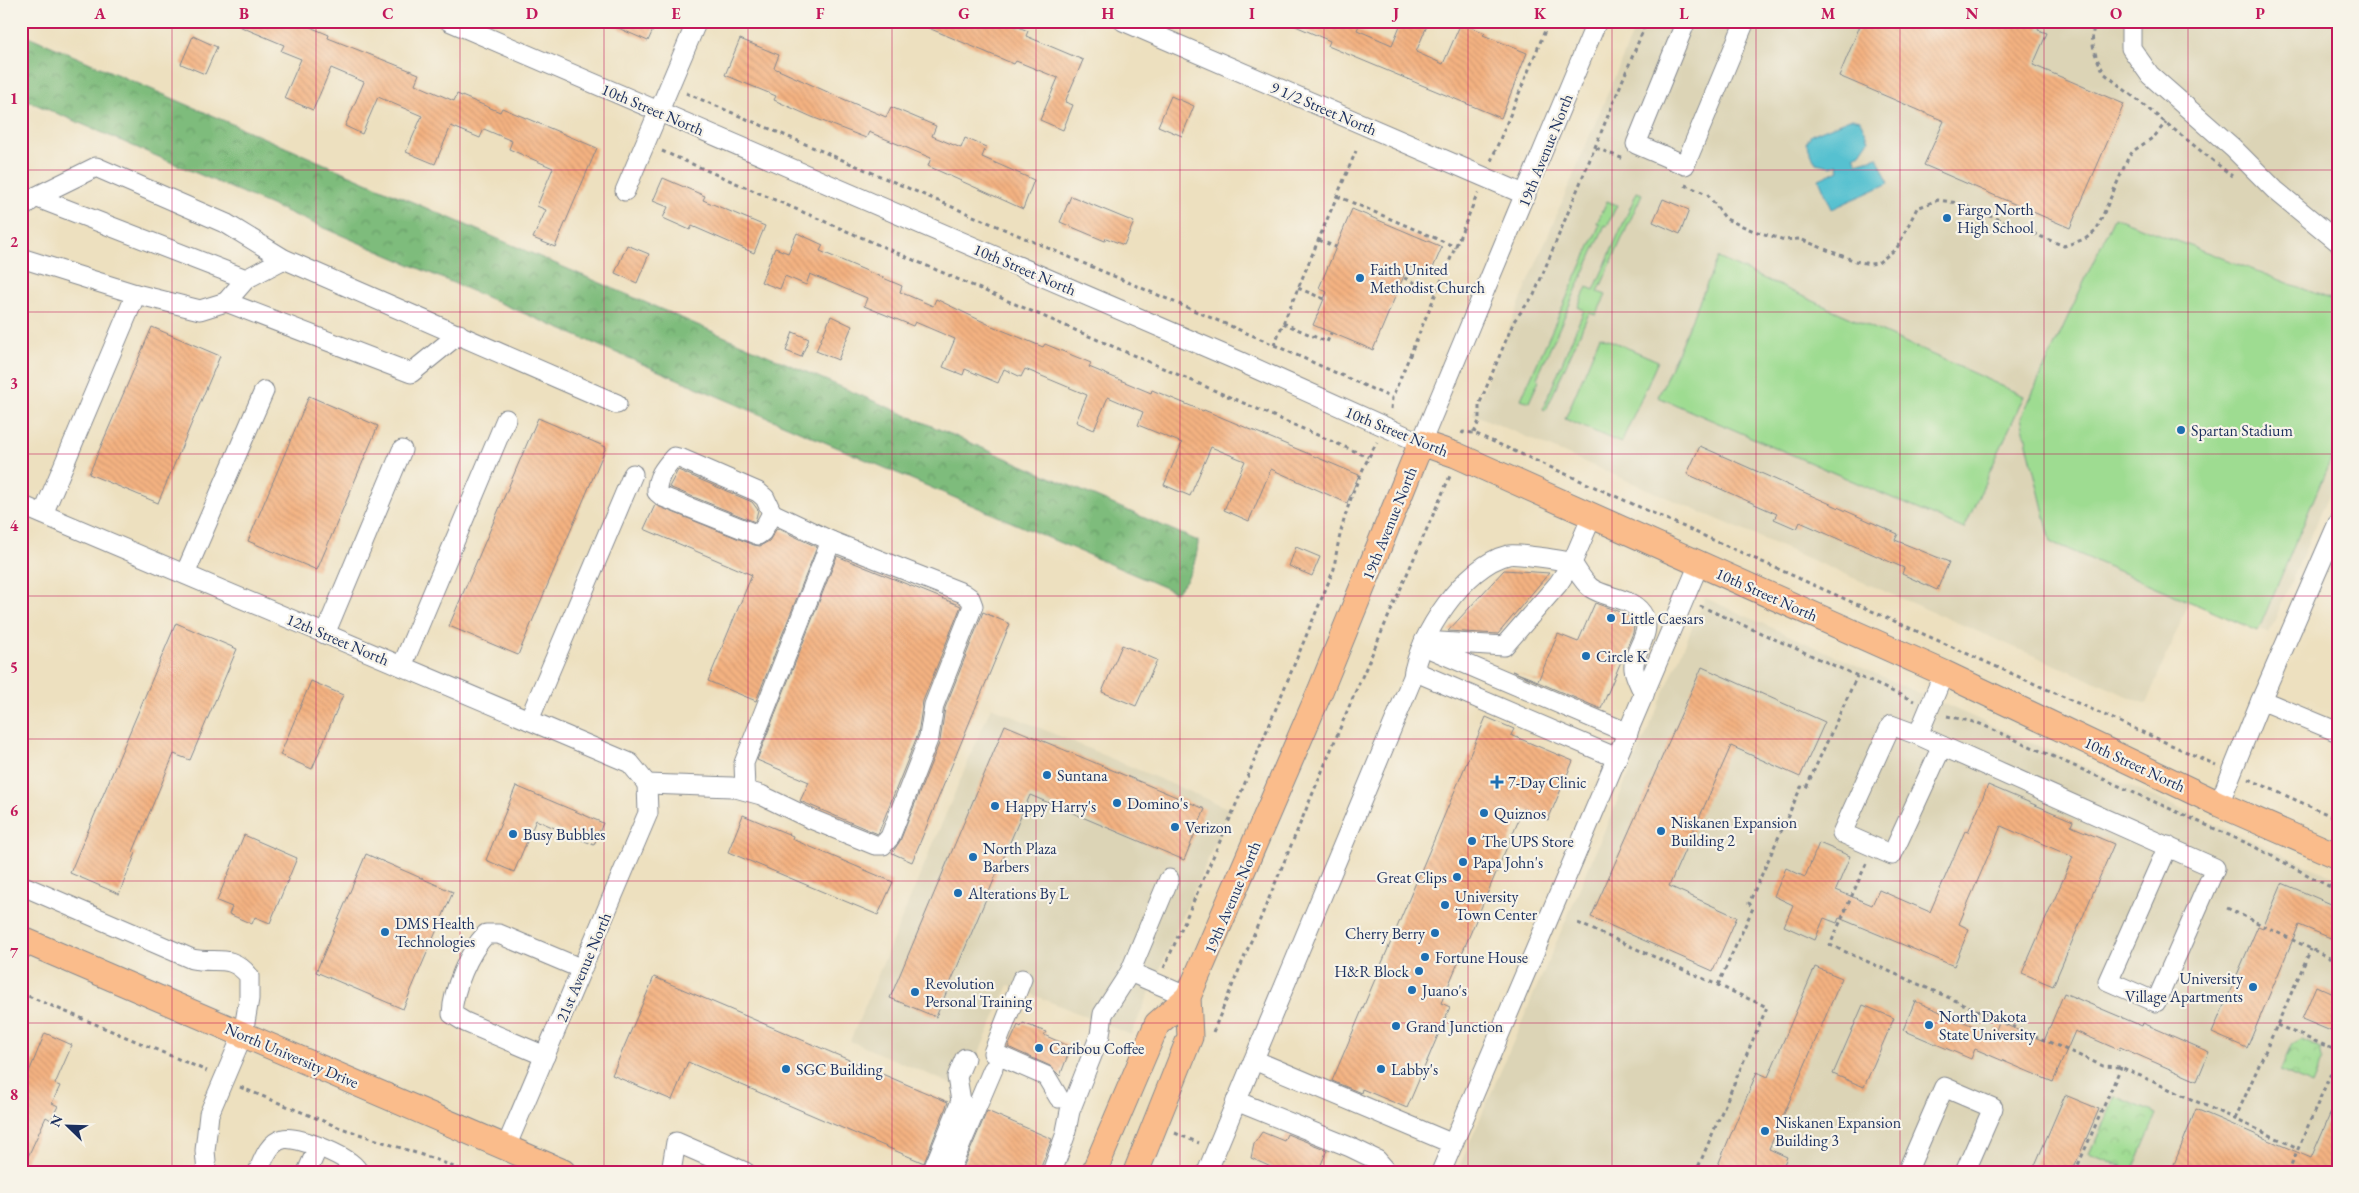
<svg xmlns="http://www.w3.org/2000/svg" width="2359" height="1193" font-family="'EB Garamond',serif">
	<defs>
		<pattern id="forest-crowns" width="20" height="18" patternUnits="userSpaceOnUse" patternTransform="scale(1.25)"><rect width="20" height="18" fill="#7ebc7b"/><path d="M2 6a3 3 0 1 1 6 0M12 15a3 3 0 1 1 6 0" fill="none" stroke="#669968"/></pattern>
		<pattern id="park-crowns" width="20" height="18" patternUnits="userSpaceOnUse" patternTransform="scale(1.25)"><rect width="20" height="18" fill="#9edc91"/><path d="M2 6a3 3 0 1 1 6 0M12 15a3 3 0 1 1 6 0" fill="none" stroke="#88bd7f"/></pattern>
		<pattern id="building-back-hatch" width="6" height="6" patternUnits="userSpaceOnUse" patternTransform="scale(1.25)"><rect width="6" height="6" fill="#f4b281"/><path d="M-1 5l2 2M0 0l6 6M5-1l2 2" fill="none" stroke="#d19972"/></pattern>
	</defs>
	<rect width="100%" height="100%" fill="#f7f3e8"/>
	<filter id="ink" filterUnits="userSpaceOnUse"><feTurbulence type="fractalNoise" baseFrequency=".02" numOctaves="2"/><feDisplacementMap in="SourceGraphic" scale="10" xChannelSelector="R" yChannelSelector="G"/><feConvolveMatrix kernelMatrix="1 2 1 2 8 2 1 2 1" color-interpolation-filters="sRGB"/></filter>
	<filter id="wash" filterUnits="userSpaceOnUse"><feTurbulence type="fractalNoise" baseFrequency=".0096" numOctaves="4" result="noise"/><feDisplacementMap in="SourceGraphic" scale="20" xChannelSelector="R" yChannelSelector="G"/><feGaussianBlur stdDeviation="1.12" result="paint"/><feColorMatrix in="noise" values="0 0 0 0 0 0 0 0 0 0 0 0 0 0 0 0 0 1.4 0 .05"/><feComposite in="paint" operator="in"/></filter>
	<g filter="url(#wash)">
		<rect width="100%" height="100%" fill="#ede0bf"/>
		<!-- built -->
		<g fill="#dcd4b6">
			<polygon points="1638,21 2338,21 2338,474 2269,633 2190,600 2146,704 1473,414"/>
			<polygon points="1705,598 2338,879 2338,1172 1457,1172"/>
			<polygon points="991,707 1230,809 1131,1035 1009,985 963,1089 850,1041"/>
		</g>
		<!-- forest -->
		<path fill="url(#forest-crowns)" stroke="#4c766c" d="M 21,33 L 1198,541 C 1198,557 1189,583 1175,592 L 21,98 Z"/>
		<!-- park -->
		<g fill="url(#park-crowns)" stroke="#5c8678">
			<polygon points="2301,1039 2321,1048 2323,1058 2312,1085 2280,1071 2292,1044"/>
			<polygon points="2115,1096 2157,1114 2132,1172 2090,1154"/>
		</g>
		<!-- pitch -->
		<g fill="#9edc91" stroke="#5c8678">
			<polygon points="1637,192 1642,194 1598,292 1606,295 1596,315 1589,313 1546,410 1543,409 1584,310 1578,307 1587,287 1594,290"/>
			<polygon points="1607,201 1617,205 1607,226 1605,225 1537,378 1539,380 1529,402 1521,399 1600,224 1597,223"/>
			<polygon points="2114,217 2338,302 2338,442 2258,631 2051,542 2021,418"/>
			<polygon points="1718,258 2024,396 1964,529 1658,397"/>
			<polygon points="1600,336 1658,361 1621,443 1565,419"/>
		</g>
		<!-- water -->
		<polygon fill="#56c1d0" stroke="#387897" points="1852,118 1860,120 1869,140 1860,153 1854,156 1857,163 1877,157 1889,183 1832,209 1819,179 1839,170 1837,164 1830,166 1816,163 1806,143 1811,135"/>
		<g id="blocks">
			<!-- building -->
			<g fill="url(#building-back-hatch)">
				<polygon points="227,21 296,21 329,35 328,38 419,74 415,84 454,101 457,94 500,112 502,108 597,148 555,247 533,238 546,210 537,206 553,168 509,149 512,141 484,129 480,138 451,126 435,164 406,152 422,116 378,97 362,134 345,126 364,82 331,68 313,110 284,98 301,59 281,51 284,45"/>
				<polygon points="602,21 657,21 648,41"/>
				<polygon points="912,21 1004,21 1028,31 1026,36 1083,60 1065,102 1073,105 1063,130 1040,120 1058,78 1016,61 1014,64"/>
				<polygon points="1284,21 1361,21 1357,30 1392,45 1402,21 1429,21 1416,52 1443,64 1461,23 1485,33 1483,35 1527,53 1501,118 1328,46 1330,41"/>
				<polygon points="1862,21 2041,21 2038,30 2047,33 2033,65 2124,104 2070,228 1924,165 1944,121 1839,76"/>
				<polygon points="193,36 217,47 205,74 181,64"/>
				<polygon points="740,39 779,55 774,68 841,98 886,117 891,107 936,126 932,136 961,148 965,138 986,147 982,157 1034,180 1023,209 928,166 931,158 869,132 866,138 812,117 774,100 776,96 725,75"/>
				<polygon points="1171,96 1194,106 1182,136 1158,126"/>
				<polygon points="663,178 705,196 703,200 765,226 754,253 692,226 690,230 663,218 668,207 653,201"/>
				<polygon points="1071,196 1134,222 1124,245 1106,238 1105,241 1060,222"/>
				<polygon points="1663,199 1689,210 1680,234 1653,222"/>
				<polygon points="1352,209 1442,247 1430,275 1408,266 1373,350 1313,325 1327,292 1319,288"/>
				<polygon points="797,233 823,245 820,251 902,286 900,292 933,306 936,299 992,326 1043,347 1045,344 1091,363 1089,367 1151,393 1152,390 1203,411 1204,410 1359,475 1347,503 1271,469 1249,521 1224,510 1245,461 1211,447 1190,496 1164,485 1182,443 1138,425 1143,412 1108,397 1094,430 1076,422 1087,395 1025,369 1021,377 1004,369 998,383 965,369 963,375 943,367 955,339 915,322 913,326 864,306 867,298 810,274 806,285 785,276 780,289 761,282 775,248 788,253"/>
				<polygon points="627,245 649,254 637,283 615,273"/>
				<polygon points="831,316 852,326 838,360 816,351"/>
				<polygon points="152,327 220,356 158,503 89,474"/>
				<polygon points="793,332 809,339 801,357 786,351"/>
				<polygon points="309,396 378,426 317,570 248,541"/>
				<polygon points="538,418 606,447 518,655 449,626"/>
				<polygon points="1700,446 1898,534 1895,540 1949,562 1937,590 1902,574 1904,568 1800,522 1797,529 1774,519 1777,514 1687,474"/>
				<polygon points="678,470 752,502 758,510 755,522 669,487"/>
				<polygon points="655,505 754,545 760,546 769,541 777,528 817,547 756,701 708,681 752,575 644,529"/>
				<polygon points="1296,547 1320,557 1312,576 1289,566"/>
				<polygon points="837,556 961,606 923,701 918,734 878,834 800,801 809,782 757,760"/>
				<polygon points="1504,570 1549,573 1498,634 1448,631"/>
				<polygon points="1595,603 1628,615 1634,625 1633,633 1601,709 1512,671 1538,681 1558,634 1578,642"/>
				<polygon points="983,612 1010,624 912,862 892,853 900,841 940,741 945,708"/>
				<polygon points="176,623 237,649 190,760 174,754 133,852 136,853 119,894 70,873"/>
				<polygon points="1122,645 1157,660 1136,706 1102,692"/>
				<polygon points="1702,667 1825,722 1800,777 1731,746 1669,886 1737,917 1713,971 1591,917"/>
				<polygon points="311,681 343,695 312,769 280,755"/>
				<polygon points="1486,717 1514,729 1511,735 1573,761 1548,820 1523,809 1441,1003 1450,1007 1407,1108 1362,1089 1361,1093 1332,1081"/>
				<polygon points="1005,725 1205,809 1184,860 1030,795 936,1017 890,998"/>
				<polygon points="1988,785 2073,821 2071,826 2114,844 2053,986 2022,973 2073,857 2001,826 1959,924 1969,929 1954,966 1839,918 1837,923 1824,918 1815,940 1784,926 1793,905 1774,896 1786,868 1805,877 1819,843 1850,856 1836,890 1872,905 1879,890 1930,912 1965,831 1968,832"/>
				<polygon points="516,786 603,823 594,845 536,820 514,872 486,860"/>
				<polygon points="743,815 793,836 792,839 893,882 878,915 728,852"/>
				<polygon points="244,835 297,858 270,923 255,917 252,924 229,914 232,907 217,901"/>
				<polygon points="366,854 453,892 403,1009 316,972"/>
				<polygon points="2282,883 2338,907 2338,941 2299,925 2247,1048 2212,1033 2258,926 2263,928"/>
				<polygon points="1815,967 1842,978 1769,1149 1787,1157 1781,1172 1715,1172 1757,1072 1768,1077"/>
				<polygon points="654,977 948,1102 924,1163 688,1062 672,1100 612,1075"/>
				<polygon points="2316,986 2338,996 2338,1034 2302,1019"/>
				<polygon points="2064,993 2142,1026 2143,1023 2209,1052 2197,1081 2120,1047 2119,1050 2075,1031 2053,1082 1975,1049 1971,1059 1903,1030 1915,1001 1994,1035 1999,1022 2044,1041"/>
				<polygon points="1863,1005 1894,1018 1864,1087 1833,1074"/>
				<polygon points="1023,1023 1046,1032 1044,1035 1071,1047 1060,1076 1050,1066 1008,1047 1018,1025 1021,1027"/>
				<polygon points="45,1033 72,1045 55,1084 60,1086 52,1103 58,1106 51,1120 46,1117 21,1172 21,1069 29,1072"/>
				<polygon points="2065,1095 2099,1109 2072,1172 2032,1172"/>
				<polygon points="2338,1096 2338,1172 2171,1172 2196,1109 2311,1158"/>
				<polygon points="987,1111 1052,1139 1039,1172 961,1172"/>
				<polygon points="1262,1132 1284,1141 1287,1134 1327,1150 1318,1172 1271,1172 1273,1168 1251,1158 1254,1144"/>
			</g>
		</g>
	</g>
	<g filter="url(#ink)">
		<use href="#blocks" fill-opacity="0" stroke="#84888e" stroke-width="1"/>
		<g fill="none" stroke-linecap="round" stroke-linejoin="round">
			<!-- minor casing -->
			<g stroke="#84888e" stroke-width="21">
				<g id="minor">
					<polyline points="449,21 1241,362 1421,443 1597,21"/>
					<polyline points="1123,21 1526,195"/>
					<polyline points="1686,21 1636,144 1685,165 1745,21"/>
					<polyline points="2131,21 2131,48 2150,75 2233,148 2275,190 2338,242"/>
					<polyline points="625,191 697,21"/>
					<polyline points="35,197 246,279"/>
					<polyline points="21,209 35,197 96,167 227,224 284,259 617,404"/>
					<polyline points="21,258 136,294 200,310 226,302 411,373 459,334"/>
					<polyline points="226,302 246,279 284,259"/>
					<polyline points="21,505 630,763 647,784"/>
					<path d="M 772,513 L 762,532 L 758,535 L 663,497 L 657,492 C 656,478 665,467 674,457 L 682,459 L 758,492 L 765,498 L 772,513 L 831,541"/>
					<polyline points="43,514 136,294"/>
					<polyline points="185,574 264,391"/>
					<polyline points="325,634 402,450"/>
					<polyline points="1424,641 1504,646 1558,584 1572,563 1592,516"/>
					<polyline points="1424,646 1628,733"/>
					<polyline points="402,666 506,419"/>
					<polyline points="1414,671 1617,758"/>
					<polyline points="2261,700 2338,732"/>
					<polyline points="529,720 633,474"/>
					<polyline points="1918,735 1942,746 1892,855 1842,833 1891,725 1918,735 1944,673"/>
					<polyline points="1942,746 2215,868 2156,1002 2108,981 2168,846"/>
					<polyline points="647,784 732,787 761,795 811,819 875,845 883,845 890,837 929,737 934,705 973,606 970,598 963,593 831,541 744,763 745,790"/>
					<polyline points="2219,804 2261,700 2338,523"/>
					<path d="M 21,885 L 192,959 C 216,964 231,953 249,976 L 249,999 L 243,1034 L 209,1114 L 205,1151 L 207,1172"/>
					<polyline points="1130,972 1188,997"/>
					<polyline points="1022,979 993,1053 1046,1076 1059,1098"/>
					<path d="M 545,1056 L 465,1022 L 452,1014 C 453,989 469,952 486,934 L 499,934 L 582,969"/>
					<polyline points="1254,1060 1453,1144"/>
					<polyline points="1236,1101 1350,1147 1377,1160 1384,1168 1385,1172"/>
					<polyline points="506,1147 648,813 647,784"/>
					<path d="M 258,1172 C 263,1160 269,1142 283,1139 C 296,1135 355,1158 358,1172"/>
					<polyline points="307,1172 318,1147"/>
					<polyline points="671,1172 676,1142 745,1172"/>
					<polyline points="932,1172 961,1101 957,1077 965,1058"/>
					<polyline points="949,1172 993,1069"/>
					<polyline points="1052,1172 1065,1136 1070,1111 1100,1035 1103,1014 1130,972 1169,879"/>
					<path d="M 1207,1172 L 1413,677 C 1418,636 1465,565 1508,555 C 1515,553 1563,560 1572,563 C 1577,570 1583,582 1591,588 C 1607,599 1635,597 1644,617 C 1652,635 1632,651 1634,669 C 1635,677 1641,687 1644,695"/>
					<polyline points="1441,1172 1699,564"/>
					<polyline points="1907,1172 1944,1087 1993,1108 1965,1172"/>
				</g>
			</g>
			<!-- major casing -->
			<g stroke="#84888e" stroke-width="27">
				<g id="major">
					<polyline points="21,939 563,1172"/>
					<polyline points="1094,1172 1157,1024 1188,997"/>
					<polyline points="1136,1172 1190,1037 1188,997 1321,689 1421,443 1456,455 1944,673 2219,804 2338,856"/>
				</g>
			</g>
			<!-- path -->
			<g stroke="#84888e" stroke-width="3" stroke-dasharray="4 4" stroke-linecap="butt">
				<path d="M 2096,21 C 2088,40 2095,57 2105,74 L 2232,176"/>
				<polyline points="686,93 1263,340 1392,398"/>
				<polyline points="1596,148 1624,159"/>
				<polyline points="662,151 1368,457"/>
				<polyline points="1491,161 1549,21"/>
				<polyline points="1685,185 1707,194 1726,219 1754,231 1785,240 1800,239 1855,261 1870,264 1878,263 1897,248 1917,208 1938,200 1958,203 2064,246 2085,239 2096,231 2128,158 2133,151 2154,137 2166,122"/>
				<polyline points="1337,196 1456,247"/>
				<polyline points="1319,240 1336,247"/>
				<polyline points="1375,265 1436,292"/>
				<polyline points="1298,288 1324,299"/>
				<polyline points="1283,323 1327,342 1331,333"/>
				<polyline points="1274,345 1356,151"/>
				<polyline points="1391,409 1392,398 1478,193"/>
				<polyline points="1474,433 1479,421 1479,405 1514,321 1534,295 1647,21"/>
				<polyline points="1462,434 1463,432 1474,433 2216,765"/>
				<polyline points="1700,606 1914,701"/>
				<polyline points="1947,716 1978,723 2251,845 2338,891"/>
				<polyline points="2249,779 2338,819"/>
				<polyline points="1866,864 1830,945 2103,1066 2121,1067 2298,1148"/>
				<polyline points="2227,908 2338,962"/>
				<polyline points="1578,923 1767,1007 1696,1172"/>
				<path d="M 1164,968 L 1232,814 L 1334,569 C 1339,526 1355,480 1377,442"/>
				<polyline points="1718,985 1753,908 1749,903 1801,787 1806,788 1857,676"/>
				<polyline points="21,993 207,1071"/>
				<polyline points="2277,1025 2338,1051"/>
				<polyline points="1213,1032 1351,702 1450,476"/>
				<polyline points="240,1087 338,1127 437,1160 466,1172"/>
				<polyline points="2235,1119 2311,949"/>
				<polyline points="1175,1133 1199,1143"/>
				<polyline points="2075,1172 2121,1067"/>
				<polyline points="2288,1172 2338,1057"/>
			</g>
			<!-- minor -->
			<use href="#minor" stroke="#fff" stroke-width="19"/>
			<!-- major -->
			<use href="#major" stroke="#fabc8b" stroke-width="25"/>
		</g>
	</g>
	<!-- grid -->
	<path fill="none" stroke="#c2185b" stroke-width="1" stroke-opacity="0.55" d="M 172,21 L 172,1172M 316,21 L 316,1172M 460,21 L 460,1172M 604,21 L 604,1172M 748,21 L 748,1172M 892,21 L 892,1172M 1036,21 L 1036,1172M 1180,21 L 1180,1172M 1324,21 L 1324,1172M 1468,21 L 1468,1172M 1612,21 L 1612,1172M 1756,21 L 1756,1172M 1900,21 L 1900,1172M 2044,21 L 2044,1172M 2188,21 L 2188,1172M 21,170 L 2338,170M 21,312 L 2338,312M 21,454 L 2338,454M 21,596 L 2338,596M 21,739 L 2338,739M 21,881 L 2338,881M 21,1023 L 2338,1023"/>
	<!-- markers -->
	<g fill="#1f6fb2" stroke="#f7f3e8" stroke-width="2">
		<circle cx="1947" cy="218" r="5"/>
		<circle cx="1360" cy="278" r="5"/>
		<circle cx="2181" cy="430" r="5"/>
		<circle cx="1611" cy="618" r="5"/>
		<circle cx="1586" cy="656" r="5"/>
		<circle cx="1047" cy="775" r="5"/>
		<path d="M1494.5 774.5h5v5h5v5h-5v5h-5v-5h-5v-5h5z"/>
		<circle cx="1117" cy="803" r="5"/>
		<circle cx="995" cy="806" r="5"/>
		<circle cx="1484" cy="813" r="5"/>
		<circle cx="1175" cy="827" r="5"/>
		<circle cx="1661" cy="831" r="5"/>
		<circle cx="513" cy="834" r="5"/>
		<circle cx="1472" cy="841" r="5"/>
		<circle cx="973" cy="857" r="5"/>
		<circle cx="1463" cy="862" r="5"/>
		<circle cx="1457" cy="877" r="5"/>
		<circle cx="958" cy="893" r="5"/>
		<circle cx="1445" cy="905" r="5"/>
		<circle cx="385" cy="932" r="5"/>
		<circle cx="1435" cy="933" r="5"/>
		<circle cx="1425" cy="957" r="5"/>
		<circle cx="1419" cy="971" r="5"/>
		<circle cx="2253" cy="987" r="5"/>
		<circle cx="1412" cy="990" r="5"/>
		<circle cx="915" cy="992" r="5"/>
		<circle cx="1929" cy="1025" r="5"/>
		<circle cx="1396" cy="1026" r="5"/>
		<circle cx="1039" cy="1048" r="5"/>
		<circle cx="786" cy="1069" r="5"/>
		<circle cx="1381" cy="1069" r="5"/>
		<circle cx="1765" cy="1131" r="5"/>
	</g>
	<g text-anchor="middle" stroke-width="4.5" stroke-linejoin="round" paint-order="stroke">
		<!-- street labels -->
		<g font-size="16" fill="#1b2f5e" stroke="#f7f3e8">
			<text transform="translate(1324 108) rotate(23)" y="6">9 1/2 Street North</text>
			<text transform="translate(653 109) rotate(23)" y="6">10th Street North</text>
			<text transform="translate(1545 150) rotate(-68)" y="6">19th Avenue North</text>
			<text transform="translate(1025 269) rotate(23)" y="6">10th Street North</text>
			<text transform="translate(1397 431) rotate(22)" y="6">10th Street North</text>
			<text transform="translate(1389 523) rotate(-68)" y="6">19th Avenue North</text>
			<text transform="translate(1767 594) rotate(24)" y="6">10th Street North</text>
			<text transform="translate(338 639) rotate(23)" y="6">12th Street North</text>
			<text transform="translate(2135 764) rotate(25)" y="6">10th Street North</text>
			<text transform="translate(1232 897) rotate(-67)" y="6">19th Avenue North</text>
			<text transform="translate(583 967) rotate(-67)" y="6">21st Avenue North</text>
			<text transform="translate(292 1055) rotate(23)" y="6">North University Drive</text>
		</g>
		<!-- poi labels -->
		<g font-size="16" fill="#1b2f5e" stroke="#f7f3e8" text-anchor="start">
			<text x="1957" y="215">Fargo North<tspan x="1957" dy="18">High School</tspan></text>
			<text x="1370" y="275">Faith United<tspan x="1370" dy="18">Methodist Church</tspan></text>
			<text x="2191" y="436">Spartan Stadium</text>
			<text x="1621" y="624">Little Caesars</text>
			<text x="1596" y="662">Circle K</text>
			<text x="1057" y="781">Suntana</text>
			<text x="1508" y="788">7-Day Clinic</text>
			<text x="1127" y="809">Domino's</text>
			<text x="1005" y="812">Happy Harry's</text>
			<text x="1494" y="819">Quiznos</text>
			<text x="1671" y="828">Niskanen Expansion<tspan x="1671" dy="18">Building 2</tspan></text>
			<text x="1185" y="833">Verizon</text>
			<text x="523" y="840">Busy Bubbles</text>
			<text x="1482" y="847">The UPS Store</text>
			<text x="983" y="854">North Plaza<tspan x="983" dy="18">Barbers</tspan></text>
			<text x="1473" y="868">Papa John's</text>
			<text x="1447" y="883" text-anchor="end">Great Clips</text>
			<text x="968" y="899">Alterations By L</text>
			<text x="1455" y="902">University<tspan x="1455" dy="18">Town Center</tspan></text>
			<text x="395" y="929">DMS Health<tspan x="395" dy="18">Technologies</tspan></text>
			<text x="1425" y="939" text-anchor="end">Cherry Berry</text>
			<text x="1435" y="963">Fortune House</text>
			<text x="1409" y="977" text-anchor="end">H&amp;R Block</text>
			<text x="2243" y="984" text-anchor="end">University<tspan x="2243" dy="18">Village Apartments</tspan></text>
			<text x="925" y="989">Revolution<tspan x="925" dy="18">Personal Training</tspan></text>
			<text x="1422" y="996">Juano's</text>
			<text x="1939" y="1022">North Dakota<tspan x="1939" dy="18">State University</tspan></text>
			<text x="1406" y="1032">Grand Junction</text>
			<text x="1049" y="1054">Caribou Coffee</text>
			<text x="796" y="1075">SGC Building</text>
			<text x="1391" y="1075">Labby's</text>
			<text x="1775" y="1128">Niskanen Expansion<tspan x="1775" dy="18">Building 3</tspan></text>
		</g>
	</g>
	<!-- margin -->
	<rect width="2359" height="1193" fill="none" stroke="#f7f3e8" stroke-width="55"/>
	<!-- north arrow -->
	<g transform="translate(68 1126) rotate(293)" stroke="#f7f3e8" stroke-width="4" paint-order="stroke">
	<path d="M0-4L9 19L0 12L-9 19Z" fill="#1b2f5e"/>
	<text y="-8" font-size="14" font-weight="bold" text-anchor="middle" fill="#1b2f5e">N</text>
	</g>
	<rect x="28" y="28" width="2304" height="1138" fill="none" stroke="#c2185b" stroke-width="2"/>
	<g font-size="16" text-anchor="middle" font-weight="bold" fill="#c2185b">
		<text x="100" y="19">A</text>
		<text x="244" y="19">B</text>
		<text x="388" y="19">C</text>
		<text x="532" y="19">D</text>
		<text x="676" y="19">E</text>
		<text x="820" y="19">F</text>
		<text x="964" y="19">G</text>
		<text x="1108" y="19">H</text>
		<text x="1252" y="19">I</text>
		<text x="1396" y="19">J</text>
		<text x="1540" y="19">K</text>
		<text x="1684" y="19">L</text>
		<text x="1828" y="19">M</text>
		<text x="1972" y="19">N</text>
		<text x="2116" y="19">O</text>
		<text x="2260" y="19">P</text>
		<text x="14" y="104">1</text>
		<text x="14" y="247">2</text>
		<text x="14" y="389">3</text>
		<text x="14" y="531">4</text>
		<text x="14" y="673">5</text>
		<text x="14" y="816">6</text>
		<text x="14" y="958">7</text>
		<text x="14" y="1100">8</text>
	</g>
</svg>
